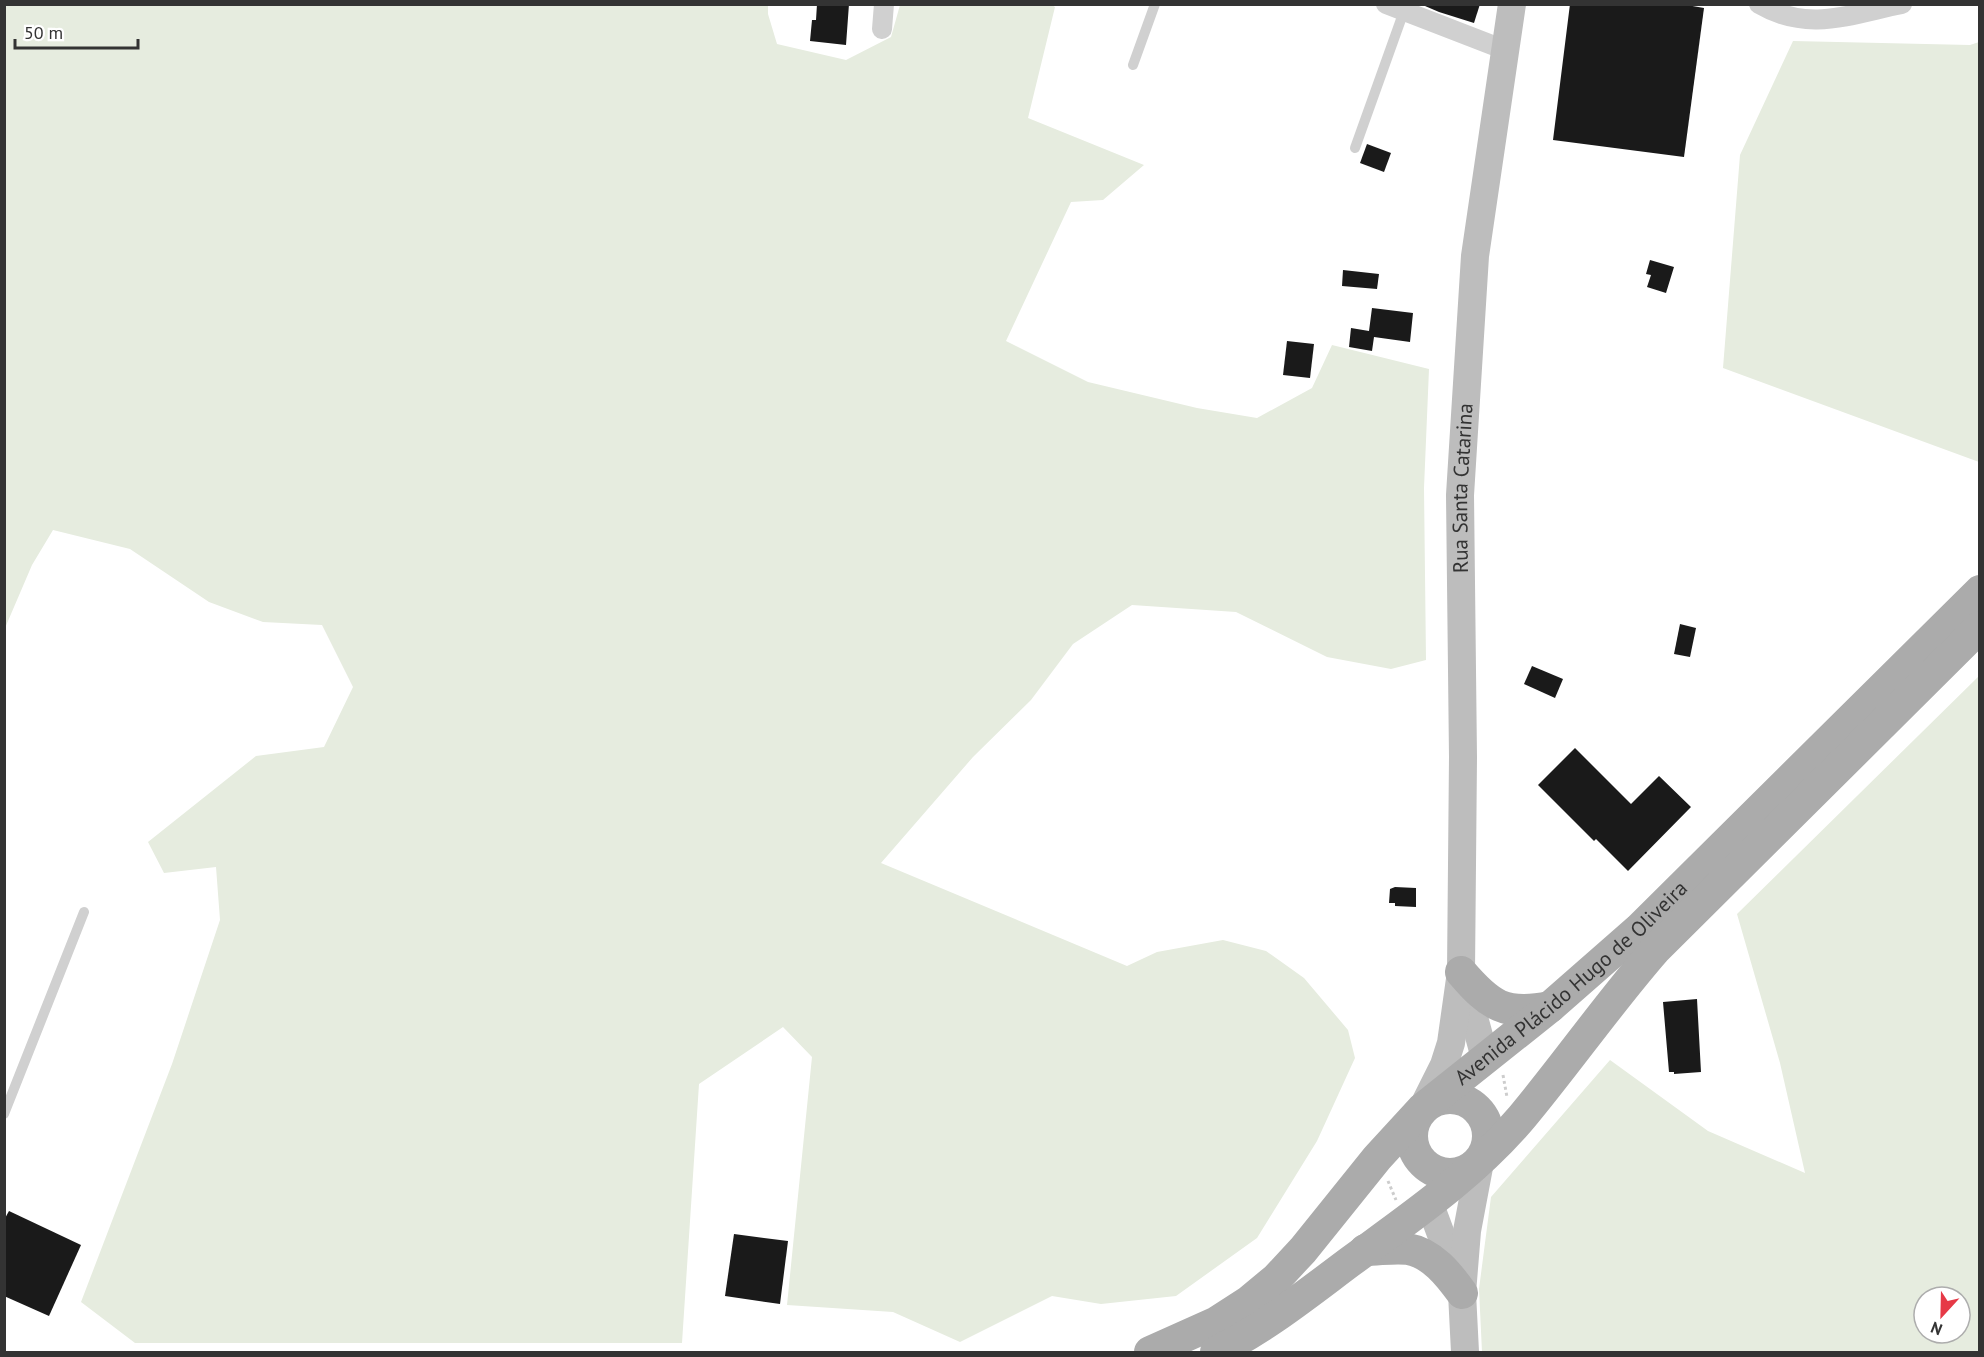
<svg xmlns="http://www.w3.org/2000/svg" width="1984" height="1357" font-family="'PT Sans',sans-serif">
	<rect width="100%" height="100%" fill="#fff"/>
	<!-- green -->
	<g fill="#e6ecdf" fill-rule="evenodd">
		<polygon points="5,4 768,5 768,14 777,44 846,60 891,37 900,5 1052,5 1055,7 1028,118 1144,165 1103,200 1071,202 1006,341 1088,382 1197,408 1257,418 1312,388 1332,345 1429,369 1424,488 1426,660 1391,669 1327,657 1236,612 1132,605 1073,644 1031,700 973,757 881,863 1127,966 1157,952 1223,940 1266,951 1304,978 1348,1030 1355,1058 1317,1141 1257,1238 1176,1296 1101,1304 1052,1296 960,1342 893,1312 787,1305 812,1057 783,1027 699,1084 682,1343 135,1343 81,1302 172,1064 220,920 216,867 164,873 148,842 256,756 324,747 353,687 322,625 263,622 209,602 130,549 53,530 32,565 5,628"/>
		<polygon points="1793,41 1970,45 1979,42 1979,462 1723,368 1740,155"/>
		<path d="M 1979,676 L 1979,1352 L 1482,1352 L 1479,1289 L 1491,1197 L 1610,1060 L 1708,1131 L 1805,1173 L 1780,1063 L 1737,914 ZM 1924,1297 L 1960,1297 L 1960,1333 L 1924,1333 Z"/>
	</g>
	<!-- building -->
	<g fill="#1a1a1a">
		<polygon points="817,4 849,4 846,45 810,41 812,20 816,20"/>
		<polygon points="1426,4 1480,4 1474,23 1439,12 1425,6"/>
		<polygon points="1570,4 1681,4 1704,8 1684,157 1553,140"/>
		<polygon points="1367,144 1391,153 1384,172 1360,163"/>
		<polygon points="1650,260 1674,267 1666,293 1647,287 1651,275 1646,274"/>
		<polygon points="1343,270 1379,274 1377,289 1342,286"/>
		<polygon points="1372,308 1413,313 1410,342 1374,337 1372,351 1349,347 1351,328 1369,331"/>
		<polygon points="1287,341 1314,344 1310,378 1283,375"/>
		<polygon points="1680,624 1696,628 1690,657 1674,654"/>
		<polygon points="1532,666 1563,679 1555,698 1524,684"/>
		<polygon points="1575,748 1631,804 1659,776 1691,807 1628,871 1596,839 1594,841 1538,785"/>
		<polygon points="1395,887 1416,888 1416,907 1395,906 1395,903 1389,903 1390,889"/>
		<polygon points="1697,999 1701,1072 1674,1074 1674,1072 1669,1072 1663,1002"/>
		<polygon points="9,1211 81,1245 49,1316 4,1296 4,1220"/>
		<polygon points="734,1234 788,1241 780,1304 725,1296"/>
	</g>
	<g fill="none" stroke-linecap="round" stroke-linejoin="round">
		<!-- path -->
		<g stroke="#cdcdcd" stroke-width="3" stroke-dasharray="3 3" stroke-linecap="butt">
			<polyline points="1503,1075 1507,1097"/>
			<polyline points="1388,1181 1396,1200"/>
		</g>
		<!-- lane -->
		<g stroke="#d0d0d0" stroke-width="10">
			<polyline points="1133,65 1155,4"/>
			<polyline points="1355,148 1404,11"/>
			<polyline points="4,1114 84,912"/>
		</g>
		<!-- street -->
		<g stroke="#d0d0d0" stroke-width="20">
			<polyline points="1386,4 1505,50"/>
			<path d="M 1759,4 C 1808,33 1851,14 1902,4"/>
			<polyline points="882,29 884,4"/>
		</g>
		<!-- secondary -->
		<g stroke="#bdbdbd" stroke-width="28">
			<polyline points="1465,984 1485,1058"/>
			<path id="s1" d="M 1422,1109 L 1444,1065 L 1451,1043 L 1461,972 L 1463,757 L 1460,495 L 1475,256 L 1512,4"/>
			<polyline points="1429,1202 1459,1283"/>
			<polyline points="1465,1352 1462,1293 1467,1231 1480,1162"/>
		</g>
		<!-- primary -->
		<g stroke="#ababab" stroke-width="32">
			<path d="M 1461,972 C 1490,1006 1505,1016 1550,1007"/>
			<circle cx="1450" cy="1136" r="38"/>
			<path d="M 1365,1250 C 1379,1250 1395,1247 1408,1249 C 1432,1253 1449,1275 1462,1293"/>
			<path id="s2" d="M 1150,1352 L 1217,1322 L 1248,1302 L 1277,1278 L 1303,1250 L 1377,1158 L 1422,1109 L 1550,1007 L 1639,929 L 1980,591"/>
			<path d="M 1216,1352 C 1265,1328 1308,1293 1351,1261 C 1411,1217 1474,1174 1522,1117 C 1567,1063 1608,1004 1655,950 L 1980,627"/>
		</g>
	</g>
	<g text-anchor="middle" stroke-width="6" stroke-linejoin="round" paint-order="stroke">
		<!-- street labels -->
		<g font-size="21" fill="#333" stroke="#fff">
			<text dy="7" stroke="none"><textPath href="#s1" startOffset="628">Rua Santa Catarina</textPath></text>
			<text dy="7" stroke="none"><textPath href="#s2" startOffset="566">Avenida Plácido Hugo de Oliveira</textPath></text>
		</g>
	</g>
	<!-- border -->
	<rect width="1984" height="1357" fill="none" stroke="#333333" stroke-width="12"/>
	<!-- north arrow -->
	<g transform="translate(1942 1315) rotate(202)"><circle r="28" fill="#ffffff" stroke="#adadad" stroke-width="1.5"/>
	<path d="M0-4.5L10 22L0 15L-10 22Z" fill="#e63946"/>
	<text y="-9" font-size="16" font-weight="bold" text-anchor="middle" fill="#333333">N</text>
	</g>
	<!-- scale -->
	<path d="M15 39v9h123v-9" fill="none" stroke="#333333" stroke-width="3"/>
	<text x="24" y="39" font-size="18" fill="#333333" stroke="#ffffff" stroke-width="4.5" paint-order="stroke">50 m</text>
</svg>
